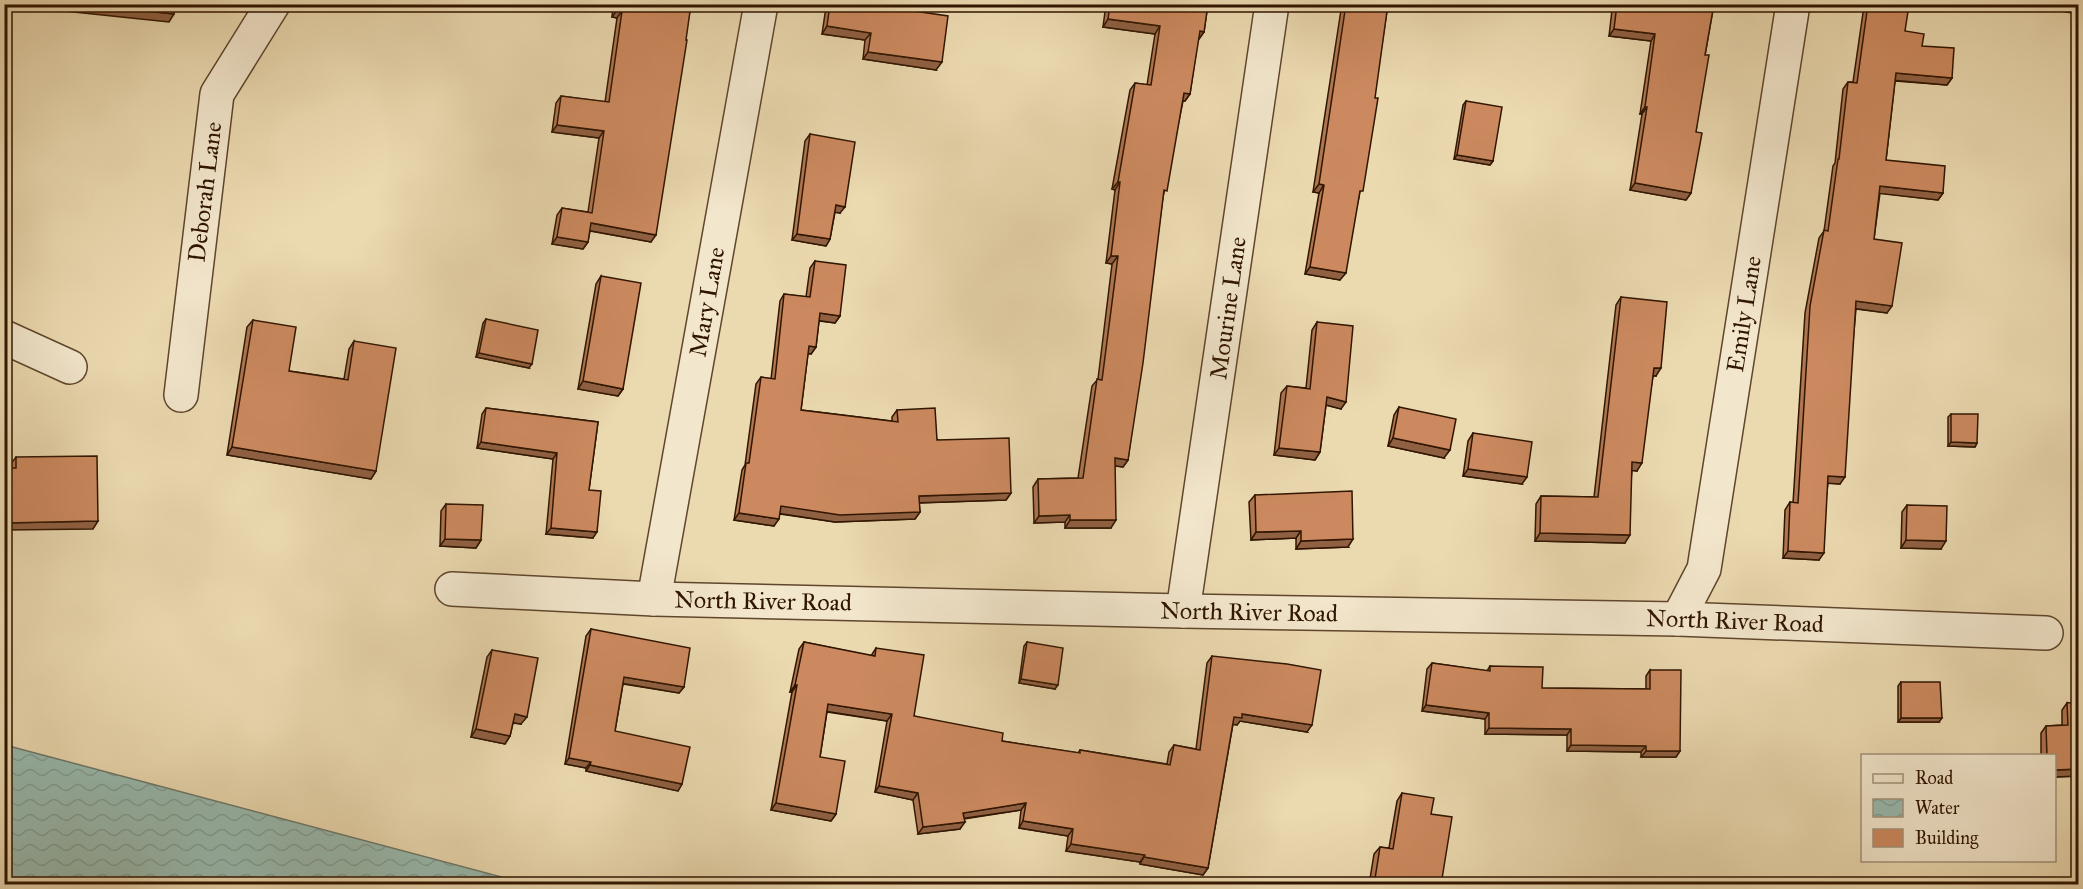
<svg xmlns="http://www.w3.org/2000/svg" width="2083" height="889" font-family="'IM FELL Great Primer',serif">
	<defs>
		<pattern id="water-waves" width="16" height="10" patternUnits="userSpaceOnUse" patternTransform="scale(1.5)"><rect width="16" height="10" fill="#98baaf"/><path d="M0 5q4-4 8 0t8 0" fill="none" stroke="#839f95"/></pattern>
	</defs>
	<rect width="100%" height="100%" fill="#ebd9b0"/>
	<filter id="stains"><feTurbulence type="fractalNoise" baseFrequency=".00333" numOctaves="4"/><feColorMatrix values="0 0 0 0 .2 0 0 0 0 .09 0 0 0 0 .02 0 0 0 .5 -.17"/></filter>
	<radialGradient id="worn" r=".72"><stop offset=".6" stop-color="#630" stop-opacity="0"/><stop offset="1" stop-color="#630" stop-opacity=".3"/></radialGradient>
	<!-- water -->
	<polygon fill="url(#water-waves)" stroke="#6e7869" stroke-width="1.5" points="4,745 5,745 528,884 5,884"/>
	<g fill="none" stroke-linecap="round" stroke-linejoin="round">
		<!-- minor casing -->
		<g stroke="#5f462c" stroke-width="36">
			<g id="minor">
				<polyline points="4,337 70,367"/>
				<polyline points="181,395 217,94 273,4"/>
				<polyline points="452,589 654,599 1183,611 1678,619 2046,633"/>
				<polyline points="654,599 761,4"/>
				<polyline points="1183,611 1272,4"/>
				<polyline points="1678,619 1704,569 1793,4"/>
			</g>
		</g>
		<!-- minor -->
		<use href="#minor" stroke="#f2e6cc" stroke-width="33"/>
	</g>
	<!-- wall -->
	<g fill="#af7652" stroke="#301500" stroke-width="1.5">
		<polygon points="613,4 691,4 651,242 590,231 588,242 583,249 552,244 557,215 562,208 588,212 599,138 552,132 556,103 561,96 605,102 617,18 612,17"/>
		<polygon points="828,4 866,4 936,70 863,59 865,40 822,34 826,7"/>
		<polygon points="1106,4 1208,4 1204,32 1199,39 1198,39 1190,94 1185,101 1183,101 1163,197 1128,460 1123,467 1115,466 1111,528 1065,528 1065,522 1034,523 1033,487 1038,479 1078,478 1092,386 1098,379 1112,264 1106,263 1115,190 1112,189 1130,90 1135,83 1147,85 1155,34 1103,27"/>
		<polygon points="1345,4 1388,4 1359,197 1340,280 1305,274 1319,193 1313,192 1341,10"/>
		<polygon points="1616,4 1714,4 1705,55 1696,132 1691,193 1686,200 1630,190 1642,114 1640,114 1651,41 1609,36 1612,10"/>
		<polygon points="1865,4 1903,4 1905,31 1922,46 1952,78 1947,85 1895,81 1886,160 1943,193 1938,200 1880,193 1874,239 1887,313 1856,309 1840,484 1828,483 1819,560 1783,558 1785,510 1790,502 1793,503 1805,313 1819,238 1824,231 1833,166 1835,163 1843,89 1848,82 1853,82 1864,6"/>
		<polygon points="1466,101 1493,161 1490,165 1454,159 1463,105"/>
		<polygon points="810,134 840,213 835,212 830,239 826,246 792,240 805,141"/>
		<polygon points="815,261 840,316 835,323 819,321 816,347 811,354 808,353 801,410 892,421 892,417 897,410 1011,493 1006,500 919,503 920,512 915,519 835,522 780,514 774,526 734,520 742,470 745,465 756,384 761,377 771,379 780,301 784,294 806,297 810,268"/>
		<polygon points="601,276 623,389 618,396 578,389 596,284"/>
		<polygon points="1621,297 1656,376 1653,376 1637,471 1632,470 1625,543 1535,541 1536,504 1541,496 1594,497 1616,305"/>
		<polygon points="486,319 529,368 476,357 483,323"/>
		<polygon points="253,320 289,371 344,379 349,349 354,341 376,471 371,479 227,455 247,327"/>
		<polygon points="1317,322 1341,409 1326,405 1320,452 1315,460 1274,455 1281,393 1287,386 1306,388 1312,330"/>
		<polygon points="1399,407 1444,458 1388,446 1394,415"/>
		<polygon points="486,408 598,422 589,490 593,538 546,534 553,459 477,448 482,414"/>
		<polygon points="1951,414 1977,443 1975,447 1948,446 1948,417"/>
		<polygon points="1473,433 1522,484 1463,476 1468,441"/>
		<polygon points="16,457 93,529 10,468 10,465"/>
		<polygon points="1255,495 1348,547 1296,549 1296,538 1251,540 1249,502"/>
		<polygon points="446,504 481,540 476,548 440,546 441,511"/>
		<polygon points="1907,505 1941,549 1901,548 1902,512"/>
		<polygon points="591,629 684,687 679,693 623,684 615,731 682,784 678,791 586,771 586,768 565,764 586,636"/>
		<polygon points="804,642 871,656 876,648 914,716 1002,741 1078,753 1080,750 1167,764 1169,752 1174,745 1196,749 1207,663 1212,656 1307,732 1240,721 1237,725 1233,724 1208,868 1203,875 1140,864 1140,862 1066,851 1068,836 1019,828 1021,810 964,819 960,829 918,834 913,800 875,792 887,721 827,712 820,757 836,814 831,821 771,810 792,692 790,692 799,649"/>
		<polygon points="1027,642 1055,689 1019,683 1024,646"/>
		<polygon points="492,650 521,724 513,723 510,736 505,744 471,737 487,657"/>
		<polygon points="1432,663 1487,671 1490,666 1542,688 1646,689 1646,676 1650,670 1680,751 1676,757 1641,757 1641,752 1567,751 1567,735 1485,734 1485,719 1422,711 1427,669"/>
		<polygon points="1901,682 1939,722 1898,722 1898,686"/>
		<polygon points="2067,703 2079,776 2055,777 2055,756 2041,756 2041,733 2046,726 2062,725 2062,710"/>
		<polygon points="1402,793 1431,814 1441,885 1369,885 1374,854 1380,847 1389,848 1397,801"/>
	</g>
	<!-- shaded-wall -->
	<g fill="#8f6042" stroke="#301500" stroke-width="1.5">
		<polygon points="38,4 80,4 174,14 169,22 36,8"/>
		<polygon points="2048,4 2079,10 2079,14 2025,5"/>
		<polygon points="617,10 622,11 617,18 612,17"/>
		<polygon points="1108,19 1160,26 1155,34 1103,27"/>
		<polygon points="827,26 871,33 865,40 822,34"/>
		<polygon points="1614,29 1655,34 1651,41 1609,36"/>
		<polygon points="1200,31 1204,32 1199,39 1194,39"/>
		<polygon points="868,52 942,62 936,70 863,59"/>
		<polygon points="1896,73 1952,78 1947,85 1891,80"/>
		<polygon points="1184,93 1190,94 1185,101 1179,100"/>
		<polygon points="1645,107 1647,107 1642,114 1640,114"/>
		<polygon points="557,125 604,131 599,138 552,132"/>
		<polygon points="1457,155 1493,161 1490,165 1454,159"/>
		<polygon points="1118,182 1120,182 1115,190 1112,189"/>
		<polygon points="1635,183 1691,193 1686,200 1630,190"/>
		<polygon points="1319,184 1324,185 1319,193 1313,192"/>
		<polygon points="1880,186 1943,193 1938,200 1875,193"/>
		<polygon points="836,205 845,207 840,213 832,212"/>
		<polygon points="591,223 656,235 651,242 586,230"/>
		<polygon points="797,234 830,239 826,246 792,240"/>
		<polygon points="557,237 588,242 583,249 552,244"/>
		<polygon points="1111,256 1118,256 1112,264 1106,263"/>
		<polygon points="1310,267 1346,273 1340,280 1305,274"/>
		<polygon points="1856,301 1892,306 1887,313 1851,308"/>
		<polygon points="820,313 840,316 835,323 815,320"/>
		<polygon points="809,346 816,347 811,354 804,353"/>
		<polygon points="479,353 532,364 529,368 476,357"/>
		<polygon points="1654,368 1661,368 1656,376 1649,375"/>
		<polygon points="583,381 623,389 618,396 578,389"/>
		<polygon points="1327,397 1346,402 1341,409 1322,404"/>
		<polygon points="1393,438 1450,450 1444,458 1388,446"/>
		<polygon points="481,442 557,453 553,459 477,448"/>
		<polygon points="1951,442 1977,443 1975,447 1948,446"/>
		<polygon points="232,447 376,471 371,479 227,455"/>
		<polygon points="1279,448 1320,452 1315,460 1274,455"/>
		<polygon points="1115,458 1128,460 1123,467 1110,465"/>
		<polygon points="1632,462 1642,463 1637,471 1626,470"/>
		<polygon points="1468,469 1527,477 1522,484 1463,476"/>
		<polygon points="1828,476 1845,477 1840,484 1823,483"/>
		<polygon points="1011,493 1006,500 914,503 919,496"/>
		<polygon points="781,506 920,512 915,519 835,522 776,513"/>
		<polygon points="739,513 779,519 774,526 734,520"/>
		<polygon points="1070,515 1065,522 1034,523 1039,516"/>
		<polygon points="1070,520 1116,520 1111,528 1065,528"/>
		<polygon points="98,521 93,529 4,530 4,523"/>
		<polygon points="551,528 597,532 593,538 546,534"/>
		<polygon points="1301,531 1296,538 1251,540 1256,532"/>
		<polygon points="1540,533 1630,535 1625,543 1535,541"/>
		<polygon points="445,539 481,540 476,548 440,546"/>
		<polygon points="1353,539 1348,547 1296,549 1301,541"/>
		<polygon points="1906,540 1946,541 1941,549 1901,548"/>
		<polygon points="1788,551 1824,553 1819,560 1783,558"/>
		<polygon points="624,677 684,687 679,693 620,683"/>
		<polygon points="1021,679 1058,685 1055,689 1019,683"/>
		<polygon points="795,685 797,685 792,692 790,692"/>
		<polygon points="828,704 892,714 887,721 824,711"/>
		<polygon points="1426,705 1489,713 1485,719 1422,711"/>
		<polygon points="515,714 527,717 521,724 509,722"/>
		<polygon points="1242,714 1312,725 1307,732 1240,721 1237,725 1229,724 1234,717"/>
		<polygon points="1901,718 1942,718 1939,722 1898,722"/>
		<polygon points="1489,728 1571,729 1567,735 1485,734"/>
		<polygon points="476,729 510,736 505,744 471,737"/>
		<polygon points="1571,745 1646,746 1641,752 1567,751"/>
		<polygon points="1646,751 1680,751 1676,757 1641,757"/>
		<polygon points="569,758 591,762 586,768 565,764"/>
		<polygon points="590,765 682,784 678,791 586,771"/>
		<polygon points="2079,769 2079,776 2055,777 2055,770"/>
		<polygon points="879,786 918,793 913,800 875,792"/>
		<polygon points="776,803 836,814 831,821 771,810"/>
		<polygon points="1026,803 1021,810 959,819 963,813"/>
		<polygon points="1023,821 1073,829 1068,836 1019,828"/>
		<polygon points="965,822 960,829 918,834 923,827"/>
		<polygon points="1071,844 1145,855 1140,862 1066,851"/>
		<polygon points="1144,857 1208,868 1203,875 1140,864"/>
	</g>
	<!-- building -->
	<g fill="#cc895f" stroke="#301500" stroke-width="1.5">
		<polygon points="80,4 175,4 174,14"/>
		<polygon points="617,4 691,4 686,40 687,40 656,235 591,223 588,242 557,237 562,208 592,213 604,131 557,125 561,96 609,102 622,11 617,10"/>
		<polygon points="830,4 866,4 948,16 942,62 868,52 871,33 827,26"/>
		<polygon points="1110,4 1208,4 1204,32 1200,31 1190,94 1184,93 1167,191 1164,190 1143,363 1128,460 1115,458 1116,520 1070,520 1070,515 1039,516 1038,479 1083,478 1097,379 1102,380 1118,256 1111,256 1120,182 1118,182 1135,83 1151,85 1160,26 1108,19"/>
		<polygon points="1346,4 1388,4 1375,98 1378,98 1363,191 1360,191 1346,273 1310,267 1324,185 1319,184"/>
		<polygon points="1617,4 1633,5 1633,4 1714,4 1705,55 1709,55 1696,132 1702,133 1691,193 1635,183 1647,107 1645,107 1655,34 1614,29"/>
		<polygon points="1868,4 1903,4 1909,5 1905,31 1924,34 1922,46 1954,48 1952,78 1896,73 1886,160 1945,166 1943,193 1880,186 1874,239 1902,243 1892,306 1856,301 1845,477 1828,476 1824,553 1788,551 1790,502 1798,503 1810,306 1824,230 1828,231 1838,159 1839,159 1848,82 1857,83"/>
		<polygon points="2048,4 2079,4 2079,10"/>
		<polygon points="1466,101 1502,107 1493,161 1457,155"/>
		<polygon points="810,134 855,142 845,207 836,205 830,239 797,234"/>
		<polygon points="815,261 846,265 840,316 820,313 816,347 809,346 801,410 898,422 897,410 935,408 937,440 1009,438 1011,493 919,496 920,512 840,515 781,506 779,519 739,513 746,463 749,463 761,377 775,379 784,294 810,297"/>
		<polygon points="601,276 641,283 623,389 583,381"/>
		<polygon points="1621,297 1667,302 1661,368 1654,368 1642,463 1632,462 1630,535 1540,533 1541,496 1598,497"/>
		<polygon points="486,319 538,330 532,364 479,353"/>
		<polygon points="253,320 296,327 289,371 348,380 354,341 396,348 376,471 232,447"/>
		<polygon points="1317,322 1353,326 1346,402 1327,397 1320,452 1279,448 1287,386 1310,389"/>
		<polygon points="1399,407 1456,419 1450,450 1393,438"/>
		<polygon points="486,408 598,422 589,490 601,491 597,532 551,528 557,453 481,442"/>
		<polygon points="1951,414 1978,414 1977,443 1951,442"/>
		<polygon points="1473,433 1532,442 1527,477 1468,469"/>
		<polygon points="97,456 98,521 4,523 4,468 16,468 16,457"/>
		<polygon points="1352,491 1353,539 1301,541 1301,531 1256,532 1255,495"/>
		<polygon points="446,504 483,505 481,540 445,539"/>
		<polygon points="1907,505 1947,506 1946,541 1906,540"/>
		<polygon points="591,629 690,648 684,687 624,677 615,731 690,747 682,784 590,765 591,762 569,758"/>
		<polygon points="804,642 875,656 876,648 924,655 914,716 1003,733 1002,741 1080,753 1080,750 1170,765 1174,745 1200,750 1212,656 1287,664 1321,670 1312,725 1242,714 1242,718 1234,717 1208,868 1144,857 1145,855 1071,844 1073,829 1023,821 1026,803 963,813 965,822 923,827 918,793 879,786 892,714 828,704 820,757 845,761 836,814 776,803 797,685 795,685"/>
		<polygon points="1027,642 1063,648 1058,685 1021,679"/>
		<polygon points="492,650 538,658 527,717 515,714 510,736 476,729"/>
		<polygon points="1432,663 1490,671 1490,666 1543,667 1542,688 1650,689 1650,670 1681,670 1680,751 1646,751 1646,746 1571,745 1571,729 1489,728 1489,713 1426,705"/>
		<polygon points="1901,682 1940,682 1942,718 1901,718"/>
		<polygon points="2079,702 2079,769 2055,770 2055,756 2047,756 2046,726 2068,725 2067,703"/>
		<polygon points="1402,793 1434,798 1431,814 1452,817 1441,885 1374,885 1380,847 1393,849"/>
	</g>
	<g text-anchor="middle" stroke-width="5" stroke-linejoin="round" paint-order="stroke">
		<!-- street labels -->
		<g font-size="24" fill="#301500" stroke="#f2e6cc">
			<text transform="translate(205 192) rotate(-83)" y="8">Deborah Lane</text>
			<text transform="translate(707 302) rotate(-80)" y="8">Mary Lane</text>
			<text transform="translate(1228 308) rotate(-82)" y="8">Mourine Lane</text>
			<text transform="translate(1744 314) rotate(-81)" y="8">Emily Lane</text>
			<text transform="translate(763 601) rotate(1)" y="8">North River Road</text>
			<text transform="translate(1249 612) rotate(1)" y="8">North River Road</text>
			<text transform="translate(1735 621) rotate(2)" y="8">North River Road</text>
		</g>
	</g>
	<!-- margin -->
	<rect width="2083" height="889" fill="none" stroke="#ebd9b0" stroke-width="24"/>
	<rect x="6" y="6" width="2071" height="877" fill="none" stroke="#301500" stroke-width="3"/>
	<rect x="12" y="12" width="2059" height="865" fill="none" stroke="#301500" stroke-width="1.5"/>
	<!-- legend -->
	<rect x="1861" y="754" width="195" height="108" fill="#f2e6cc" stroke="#a4927a" stroke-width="1.5"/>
	<rect x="1873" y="774" width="30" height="9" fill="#f2e6cc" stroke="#a4927a" stroke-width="1.5"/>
	<text x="1915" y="784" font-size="18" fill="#301500">Road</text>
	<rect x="1873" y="799" width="30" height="18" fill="url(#water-waves)" stroke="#a4927a" stroke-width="1.5"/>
	<text x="1915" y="814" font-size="18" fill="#301500">Water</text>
	<rect x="1873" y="829" width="30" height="18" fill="#cc895f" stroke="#a4927a" stroke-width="1.5"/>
	<text x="1915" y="844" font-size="18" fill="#301500">Building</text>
	<rect width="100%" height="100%" filter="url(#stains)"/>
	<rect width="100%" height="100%" fill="url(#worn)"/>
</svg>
